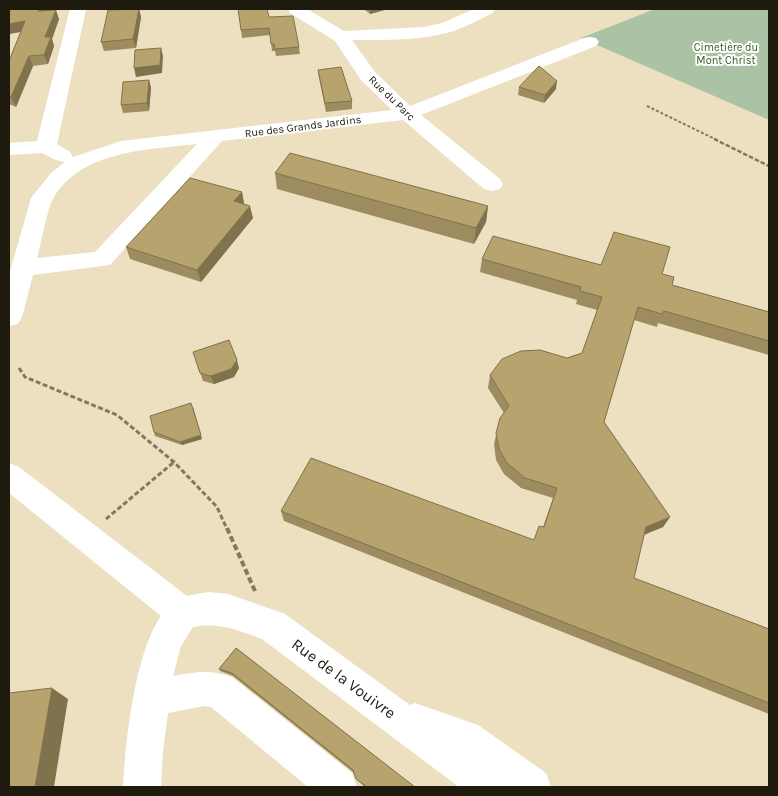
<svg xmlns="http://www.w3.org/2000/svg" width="778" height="796" font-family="Karla,sans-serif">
	<rect width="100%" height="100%" fill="#ece0c1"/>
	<!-- green -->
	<polygon fill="#acc2a5" points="655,9 769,9 769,120 581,38"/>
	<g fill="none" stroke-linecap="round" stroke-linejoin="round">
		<!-- path-far3 -->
		<polyline stroke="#817964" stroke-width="2" stroke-dasharray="3 2" stroke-linecap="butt" points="647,106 717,140"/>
		<!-- path-far2 -->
		<polyline stroke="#817964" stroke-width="2.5" stroke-dasharray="4.5 2" stroke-linecap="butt" points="714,139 769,166"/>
		<!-- path-far1 -->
		<g stroke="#817964" stroke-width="3" stroke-dasharray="5 2.5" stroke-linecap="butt">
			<polyline points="19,368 25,377 117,415 174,462 217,507 227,529"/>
			<polyline points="106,519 174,462"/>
		</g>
		<!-- path -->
		<polyline stroke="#817964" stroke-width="4" stroke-dasharray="6 3" stroke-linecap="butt" points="227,528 255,591"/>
		<!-- minor -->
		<g fill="#fff" fill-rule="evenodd">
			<path d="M 70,9 L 86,9 L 57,144 L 70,152 L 73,157 L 121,141 L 392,110 L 361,80 L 335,41 L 290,13 L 288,9 L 307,9 L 344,31 L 424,27 L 442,23 L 474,9 L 495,9 L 493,13 C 480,19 467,26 454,31 C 421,41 386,40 352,40 L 375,72 L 410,106 L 584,38 L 590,37 L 596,38 L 599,42 L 596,46 L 421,115 L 500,179 L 503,184 L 500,189 L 492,191 L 484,189 L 403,120 L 222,141 L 110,265 L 33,275 L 22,317 L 18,324 L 9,326 L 9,275 L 31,198 L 51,173 L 65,162 L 56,160 L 42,153 L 9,155 L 9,143 L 37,141 ZM 197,144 L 95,252 L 37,258 C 41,244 47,210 53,199 C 81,150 147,150 197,144 Z"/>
			<path d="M 9,463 L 19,467 L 187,596 L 208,592 L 228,594 L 285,614 L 410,705 L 415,703 L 478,725 L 546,773 L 551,787 L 459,787 L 262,639 C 238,630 219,622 193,627 L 181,646 L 173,676 C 195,672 211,669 232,677 L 352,773 L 357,787 L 308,787 L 211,707 L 204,706 L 168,713 L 163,752 L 161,787 L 123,787 C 125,743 135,652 161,616 L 9,493 Z"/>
		</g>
	</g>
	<!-- wall -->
	<g fill="#9d8c5f">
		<polygon points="9,9 45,10 59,19 52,39 54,46 48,64 33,66 16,107 9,104 9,61 21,32 9,34"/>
		<polygon points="139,9 141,17 136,48 104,51 101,42"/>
		<polygon points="364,9 388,9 370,14"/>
		<polygon points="269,17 299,47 300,54 276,56 275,51 272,51 270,35 242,38 241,30"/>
		<polygon points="318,70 352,101 352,109 326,112 319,78"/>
		<polygon points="149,80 151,88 149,111 123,113 121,105"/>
		<polygon points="519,87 556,89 544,103 518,95"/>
		<polygon points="275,173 488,206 486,222 474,244 277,189"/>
		<polygon points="242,192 244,204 253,218 201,282 130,259 126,247"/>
		<polygon points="482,259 601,265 662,274 672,285 769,312 769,355 658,323 657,327 634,320 604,422 670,517 663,527 644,535 634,578 769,629 769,714 284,521 281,511 534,540 543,527 553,498 521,488 504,474 496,460 494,444 500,418 504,413 488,388 490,375 567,358 582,353 597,310 576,304 577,300 480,272"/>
		<polygon points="193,352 239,368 234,377 214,384 203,381"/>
		<polygon points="154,432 202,439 182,445 155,436"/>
		<polygon points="236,648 415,787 365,787 357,780 353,772 233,676 220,671 219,669"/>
	</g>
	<!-- shaded-wall -->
	<g fill="#7f724d">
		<polygon points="39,9 46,9 41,20 38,11"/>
		<polygon points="139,9 141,17 136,48 133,39"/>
		<polygon points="370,9 388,9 370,14"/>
		<polygon points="56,10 59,19 52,39 54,46 48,64 44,55 45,37"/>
		<polygon points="25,21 29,30 9,34 9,24"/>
		<polygon points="161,48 163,56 162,73 136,77 134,68"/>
		<polygon points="29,56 33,66 16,107 11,97"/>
		<polygon points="149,80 151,88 149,111 147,103"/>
		<polygon points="557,81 556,89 544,103 545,95"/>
		<polygon points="242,192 244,204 234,201"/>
		<polygon points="250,206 253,218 201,282 197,270"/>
		<polygon points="488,206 486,222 474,244 476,228"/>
		<polygon points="237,360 239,368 234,377 214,384 211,376"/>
		<polygon points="193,407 202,439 182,445 180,442"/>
		<polygon points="670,517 663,527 640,536 646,527"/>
		<polygon points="52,688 68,699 54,787 35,787"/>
	</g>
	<!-- building -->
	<g fill="#b6a36e" stroke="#7f724d">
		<polygon points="9,9 39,9 38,11 56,10 45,37 51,37 44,55 29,56 11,97 9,96 9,61 25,21 9,24"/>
		<polygon points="139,9 133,39 101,42 108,10"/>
		<polygon points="238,9 267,9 269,17 293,16 299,47 275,49 274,44 271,44 269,28 241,30"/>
		<polygon points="161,48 160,65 134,68 135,50"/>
		<polygon points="539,66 557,81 545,95 519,87"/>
		<polygon points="341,67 352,101 325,103 318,70"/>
		<polygon points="149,80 147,103 121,105 123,82"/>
		<polygon points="290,153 488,206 476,228 275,173"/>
		<polygon points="190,178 242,192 234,201 250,206 197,270 126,247"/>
		<polygon points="614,232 670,247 662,274 674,277 672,285 769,312 769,341 664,311 662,314 638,307 604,422 670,517 646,527 634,578 769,629 769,703 281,511 311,458 534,540 539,526 544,527 557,488 525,478 507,463 499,449 496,433 500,418 509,406 490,375 502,359 521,351 540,350 567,358 582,353 602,297 580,291 581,287 482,259 493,236 601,265"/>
		<polygon points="229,340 237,360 231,369 211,376 200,373 193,352"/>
		<polygon points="191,403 201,435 180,442 154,432 150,416"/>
		<polygon points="236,648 415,787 367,787 356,779 353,770 232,673 219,669"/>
		<polygon points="52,688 35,787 9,787 9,693"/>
	</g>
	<g text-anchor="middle" stroke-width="4" stroke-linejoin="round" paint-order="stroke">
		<!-- far-park labels -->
		<g font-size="11" fill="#2c5a1c" stroke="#fff">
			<text x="726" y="51">Cimetière du<tspan x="726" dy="13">Mont Christ</tspan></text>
		</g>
		<!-- far-street labels -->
		<g font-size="11" fill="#1e1a0e" stroke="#fff">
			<text transform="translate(392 98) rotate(44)" y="4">Rue du Parc</text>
			<text transform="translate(303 126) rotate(-7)" y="4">Rue des Grands Jardins</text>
		</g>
		<!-- near-street labels -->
		<g font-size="16" fill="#1e1a0e" stroke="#fff">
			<text transform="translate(344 678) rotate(36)" y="6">Rue de la Vouivre</text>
		</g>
	</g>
	<!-- border -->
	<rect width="778" height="796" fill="none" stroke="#1e1a0e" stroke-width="20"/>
</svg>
